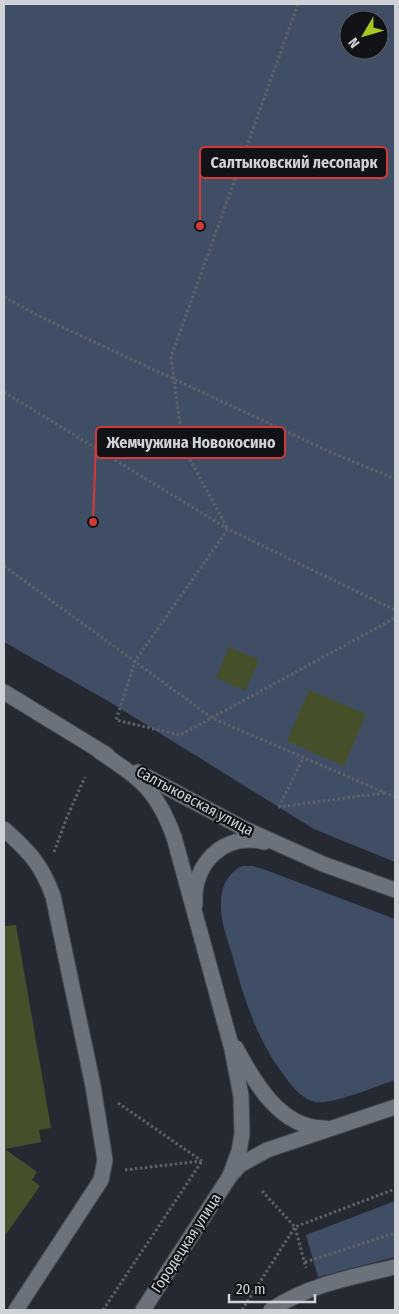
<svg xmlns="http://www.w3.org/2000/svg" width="399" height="1314" font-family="'Fira Sans Condensed',sans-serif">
	<rect width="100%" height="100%" fill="#252a32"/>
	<!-- green -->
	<g fill="#404e65" fill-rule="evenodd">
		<path d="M 4,4 L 395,4 L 395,862 L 314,829 L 108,701 L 4,642 ZM 349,20 L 379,20 L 379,50 L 349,50 Z"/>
		<path d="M 243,866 L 252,866 L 263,869 L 395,919 L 395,1080 C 377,1086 332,1105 315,1102 C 303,1099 293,1088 286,1078 C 257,1041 244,999 232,954 C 227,938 220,920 221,902 C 221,887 229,871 243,866 Z"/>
		<polygon points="395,1201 395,1257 318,1277 306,1235"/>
	</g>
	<!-- building -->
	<g fill="#45502a">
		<polygon points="229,647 259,660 245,691 216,678"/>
		<polygon points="309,690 366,714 344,766 287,741"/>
		<polygon points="16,925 51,1128 39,1130 41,1142 5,1149 37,1172 32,1180 40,1186 4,1237 4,926"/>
	</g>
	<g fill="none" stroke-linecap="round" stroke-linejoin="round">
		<!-- minor casing -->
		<g stroke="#44484f" stroke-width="17">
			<g id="minor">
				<polyline points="4,692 107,755"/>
				<path d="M 99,751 C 140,779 156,788 174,837 L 232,1049 L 241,1096 L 242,1134 L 239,1151 L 230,1176"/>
				<polyline points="138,772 243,828 323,864 395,890"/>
				<path d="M 4,829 C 29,852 41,863 53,896 L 93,1086 L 105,1160 L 101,1180 L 16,1310"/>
				<path d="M 195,904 C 192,864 224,832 264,842"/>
				<path d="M 236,1048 C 254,1082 281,1129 325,1128"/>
				<polyline points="143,1310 230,1176 240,1165 267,1150 395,1107"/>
				<path d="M 271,1310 C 308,1285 352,1277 395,1267"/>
			</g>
		</g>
		<!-- path -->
		<g stroke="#5d6269" stroke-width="3" stroke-dasharray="2.5 2.5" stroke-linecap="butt">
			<polyline points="298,4 171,357 183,447 228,529 135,661 116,720 180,735 395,618"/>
			<polyline points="4,297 43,318 328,451 395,479"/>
			<polyline points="4,392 228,529 395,610"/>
			<polyline points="4,566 212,718 395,797"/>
			<polyline points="278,807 384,793"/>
			<polyline points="279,807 303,758"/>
			<polyline points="54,852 67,817 85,777"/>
			<polyline points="118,1103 202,1161"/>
			<polyline points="125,1170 201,1161"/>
			<polyline points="262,1191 295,1227 306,1268"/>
			<polyline points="305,1262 395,1233"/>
			<polyline points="103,1310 202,1161"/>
			<polyline points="242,1310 295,1227 395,1189"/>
		</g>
		<!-- minor -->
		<use href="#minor" stroke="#6c727c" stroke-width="15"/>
	</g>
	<g text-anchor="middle" stroke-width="4.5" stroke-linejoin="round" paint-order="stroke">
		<!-- street labels -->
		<g font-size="15" fill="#cfd3d8" stroke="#101216">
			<text transform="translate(195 801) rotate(28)" y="5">Салтыковская улица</text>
			<text transform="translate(186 1243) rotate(-57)" y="5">Городецкая улица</text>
		</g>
	</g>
	<!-- callouts -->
	<path fill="none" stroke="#d5393a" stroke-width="2" d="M200 226L200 163M93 522L96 442"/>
	<g fill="#d5393a" stroke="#101216" stroke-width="2">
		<circle cx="200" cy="226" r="5"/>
		<circle cx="93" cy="522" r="5"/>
	</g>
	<g fill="#101216" stroke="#d5393a" stroke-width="2">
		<rect x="200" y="147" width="187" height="31" rx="5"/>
		<rect x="96" y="427" width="189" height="31" rx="5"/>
	</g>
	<g font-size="16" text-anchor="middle" font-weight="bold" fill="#cfd3d8">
		<text x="294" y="168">Салтыковский лесопарк</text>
		<text x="191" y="448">Жемчужина Новокосино</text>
	</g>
	<!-- border -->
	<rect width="399" height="1314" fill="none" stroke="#cfd3d8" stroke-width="10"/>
	<!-- north arrow -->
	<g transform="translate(364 35) rotate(232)"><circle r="24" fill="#101216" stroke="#5c5f64"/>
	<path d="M0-4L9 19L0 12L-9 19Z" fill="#a5c823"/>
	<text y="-8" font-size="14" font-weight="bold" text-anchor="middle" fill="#cfd3d8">N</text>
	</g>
	<!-- scale -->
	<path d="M229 1294v8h86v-8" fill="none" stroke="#cfd3d8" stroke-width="2.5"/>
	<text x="236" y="1294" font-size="15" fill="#cfd3d8" stroke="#101216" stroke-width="4" paint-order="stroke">20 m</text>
</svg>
